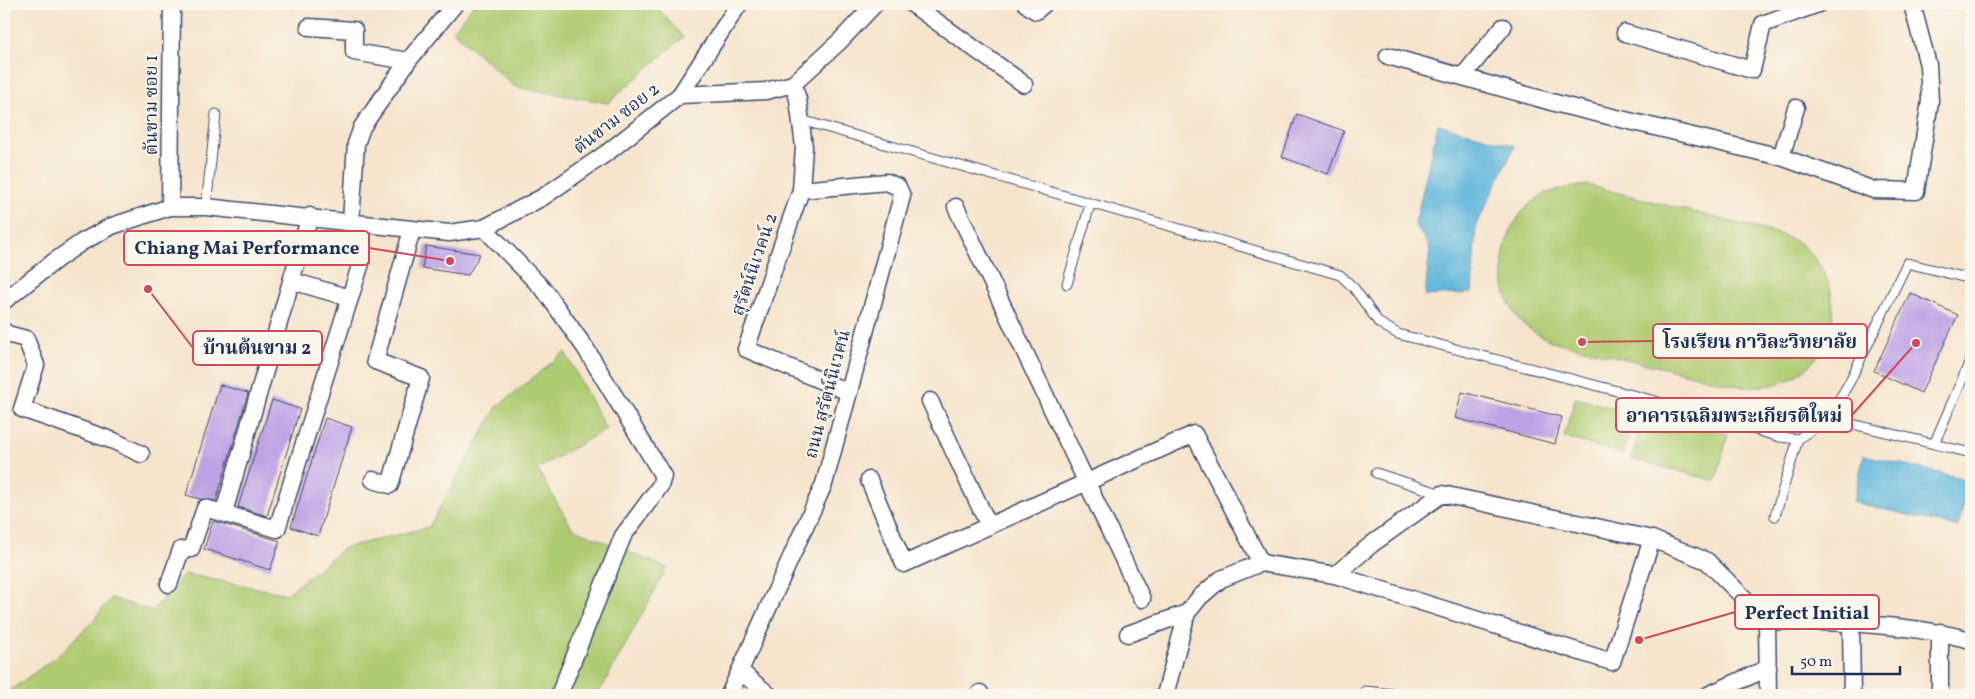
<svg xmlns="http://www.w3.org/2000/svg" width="1975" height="699" font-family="Vollkorn,'Noto Serif Thai',serif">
	<rect width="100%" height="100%" fill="#fbf7ec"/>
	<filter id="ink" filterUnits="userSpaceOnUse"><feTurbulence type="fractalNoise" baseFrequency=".02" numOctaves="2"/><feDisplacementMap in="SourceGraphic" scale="10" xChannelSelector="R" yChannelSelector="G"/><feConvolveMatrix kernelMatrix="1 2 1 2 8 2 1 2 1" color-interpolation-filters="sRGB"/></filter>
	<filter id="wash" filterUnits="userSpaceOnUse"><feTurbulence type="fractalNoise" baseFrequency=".0096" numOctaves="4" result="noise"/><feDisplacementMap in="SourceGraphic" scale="20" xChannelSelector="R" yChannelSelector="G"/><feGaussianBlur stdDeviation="1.12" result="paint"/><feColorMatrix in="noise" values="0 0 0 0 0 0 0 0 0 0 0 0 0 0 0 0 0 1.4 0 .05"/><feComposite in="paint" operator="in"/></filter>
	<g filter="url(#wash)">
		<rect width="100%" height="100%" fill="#f6e4cc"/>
		<!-- green -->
		<g fill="#b0cc73" stroke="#667e68">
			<polygon points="474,4 654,4 683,37 608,103 515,87 453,31"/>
			<path d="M 1588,185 L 1779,234 C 1787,238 1797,240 1803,246 C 1846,283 1843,350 1792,378 C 1777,387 1759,386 1743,387 L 1551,341 C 1539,335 1525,328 1517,317 C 1491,281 1501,220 1540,197 C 1555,188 1570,187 1588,185 Z"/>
			<polygon points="565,352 606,429 537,469 572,528 667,568 598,695 4,695 56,657 92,622 111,598 152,611 185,574 287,594 344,548 429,527 497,407"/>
			<polygon points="1575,398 1634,413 1623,454 1564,437"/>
			<polygon points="1644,413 1728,434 1716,481 1632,459"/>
		</g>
		<!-- water -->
		<g fill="#61b7dd" stroke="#3e739e">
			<polygon points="1438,124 1515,146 1476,225 1472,293 1425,296 1430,248 1415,224"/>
			<polygon points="1864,455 1969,480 1958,527 1853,502"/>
		</g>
		<g id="blocks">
			<!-- building -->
			<g fill="#bda2e5">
				<polygon points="1297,114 1344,131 1328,174 1282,157"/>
				<polygon points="426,246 480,254 468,275 422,268"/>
				<polygon points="1910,293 1958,315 1921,393 1874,371"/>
				<polygon points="220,385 248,393 216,501 200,499 186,495"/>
				<polygon points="1462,392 1562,417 1555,444 1455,418"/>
				<polygon points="272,400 300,409 267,516 238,507"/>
				<polygon points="325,418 352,427 318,536 291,527"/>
				<polygon points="213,521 280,541 270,570 204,549"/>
			</g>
		</g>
	</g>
	<g filter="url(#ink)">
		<use href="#blocks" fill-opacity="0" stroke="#3c4a6e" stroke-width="1"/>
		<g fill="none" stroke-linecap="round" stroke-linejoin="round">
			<!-- lane casing -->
			<g stroke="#3c4a6e" stroke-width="11">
				<g id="lane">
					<polyline points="801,120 1340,275 1354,288 1379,323 1398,334 1648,399 1780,437 1798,439 1828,418 1849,383 1907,263 1971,279"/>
					<polyline points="206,207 216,114"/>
					<polyline points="1067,284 1090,205"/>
					<polyline points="1828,418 1971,453"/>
					<polyline points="1934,444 1971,359"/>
					<polyline points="1376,473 1442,494"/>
					<polyline points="1775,516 1798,439"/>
					<polyline points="1365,691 1404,695"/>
				</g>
			</g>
			<!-- street casing -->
			<g stroke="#3c4a6e" stroke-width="19">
				<g id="street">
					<polyline points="912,4 1024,84"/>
					<polyline points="1026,4 1036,11 1044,4"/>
					<polyline points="309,27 354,30 354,52 408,61"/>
					<polyline points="1625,33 1752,70 1763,24 1818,4"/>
					<polyline points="1388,56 1566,106 1781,157 1874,190 1916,191 1930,101 1928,65 1912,4"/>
					<polyline points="1463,76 1503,27"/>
					<polyline points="793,84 798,99 804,147 801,190 746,349 848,392"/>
					<polyline points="680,95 739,4"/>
					<polyline points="1781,157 1796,108"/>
					<polyline points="170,207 172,4"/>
					<polyline points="956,207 1142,599"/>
					<polyline points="351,221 356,144 362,127 408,61 455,4"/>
					<polyline points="484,228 545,291 586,349 663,476 660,486 623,536 559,695"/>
					<polyline points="292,281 350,298"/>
					<polyline points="4,301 56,260 82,242 112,226 170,207 206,207 449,233 484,228 543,197 608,152 680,95 766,91 793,84 840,41 875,4"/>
					<polyline points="4,331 7,334 26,339 36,365 22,409 114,441 141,454"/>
					<polyline points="930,401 989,526"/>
					<polyline points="373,480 390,485 421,378 375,361 412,230"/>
					<polyline points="869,480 904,564 1194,434 1261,563"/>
					<polyline points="224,512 310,216"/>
					<polyline points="1335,575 1612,662 1652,539"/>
					<polyline points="169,584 181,550 191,549 205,508 277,529 361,263"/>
					<polyline points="1767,621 1768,695"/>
					<polyline points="1851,622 1852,695"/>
					<polyline points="1128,634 1187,613"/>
					<polyline points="740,671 769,695"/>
					<polyline points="729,695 824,484 902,196 898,187 887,182 801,190"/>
					<polyline points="979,695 980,693"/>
					<path d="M 1165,695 L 1187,613 L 1200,597 L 1221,579 L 1261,563 L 1335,575 L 1372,544 L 1442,494 L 1652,539 L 1707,561 L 1767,621 C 1835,622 1904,623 1971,640"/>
					<polyline points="1708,695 1768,668"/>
					<polyline points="1940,695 1940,632"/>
				</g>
			</g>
			<!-- lane -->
			<use href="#lane" stroke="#fff" stroke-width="9"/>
			<!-- street -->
			<use href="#street" stroke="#fff" stroke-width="16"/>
		</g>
	</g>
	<g text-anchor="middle" stroke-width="4" stroke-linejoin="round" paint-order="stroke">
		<!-- street labels -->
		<g font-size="18" fill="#1b2f5e" stroke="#fbf7ec">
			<text transform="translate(151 105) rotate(-90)" y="6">ตันขาม ซอย 1</text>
			<text transform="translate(616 118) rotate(-38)" y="6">ตันขาม ซอย 2</text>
			<text transform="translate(754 264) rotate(-71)" y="6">สุรัตน์นิเวคน์ 2</text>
			<text transform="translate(827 394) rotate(-75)" y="6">ถนน สุรัตน์นิเวศน์</text>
		</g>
	</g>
	<!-- callouts -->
	<path fill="none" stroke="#d1495b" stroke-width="2" d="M450 261L369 248M1582 342L1653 341M148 289L193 348M1916 343L1852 415M1639 640L1735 612"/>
	<g fill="#d1495b" stroke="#fbf7ec" stroke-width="2">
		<circle cx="450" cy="261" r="5"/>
		<circle cx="1582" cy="342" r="5"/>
		<circle cx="148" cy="289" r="5"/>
		<circle cx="1916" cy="343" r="5"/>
		<circle cx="1639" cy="640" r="5"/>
	</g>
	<g fill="#fbf7ec" stroke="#d1495b" stroke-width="2">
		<rect x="124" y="231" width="245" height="34" rx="5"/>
		<rect x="1653" y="324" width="214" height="34" rx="5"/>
		<rect x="193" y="331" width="129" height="34" rx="5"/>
		<rect x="1616" y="398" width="236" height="34" rx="5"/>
		<rect x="1735" y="595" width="144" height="34" rx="5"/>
	</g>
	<g font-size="19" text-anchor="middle" font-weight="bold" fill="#1b2f5e">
		<text x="247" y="254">Chiang Mai Performance</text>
		<text x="1760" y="348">โรงเรียน กาวิละวิทยาลัย</text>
		<text x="257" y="354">บ้านต้นขาม 2</text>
		<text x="1734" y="422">อาคารเฉลิมพระเกียรติใหม่</text>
		<text x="1807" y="619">Perfect Initial</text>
	</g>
	<!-- margin -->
	<rect width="1975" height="699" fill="none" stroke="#fbf7ec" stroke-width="20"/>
	<!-- scale -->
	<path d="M1792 666v8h108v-8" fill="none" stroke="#1b2f5e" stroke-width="2.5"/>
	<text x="1800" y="666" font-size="15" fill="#1b2f5e" stroke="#fbf7ec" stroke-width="4" paint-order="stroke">50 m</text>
</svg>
